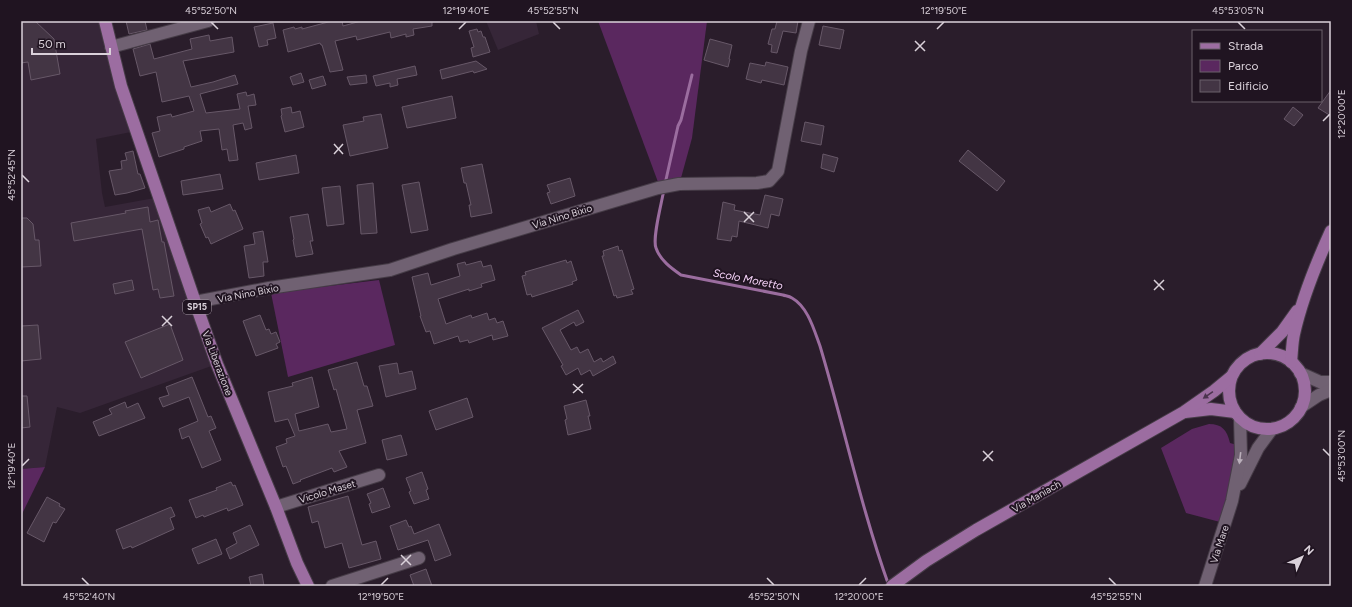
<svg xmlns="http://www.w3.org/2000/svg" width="1352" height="607" font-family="Figtree,sans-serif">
	<rect width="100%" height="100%" fill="#2a1d2b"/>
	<!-- built -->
	<g fill="#362638">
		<polygon points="42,21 105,21 136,131 96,139 102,193 105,207 160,197 217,364 80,413 57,407 45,467 21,469 21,26"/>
		<polygon points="486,21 536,21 539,34 498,50"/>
	</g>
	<!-- green -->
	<g fill="#5a285f">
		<polygon points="598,21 707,21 692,138 681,178 658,182"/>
		<polygon points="379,280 395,345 288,377 271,293"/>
		<path d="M 1209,424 C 1222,424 1227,430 1230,443 L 1237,445 L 1233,478 L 1220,522 L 1186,513 L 1161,448 L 1192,429 Z"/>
		<polygon points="45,467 21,516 21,469"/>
	</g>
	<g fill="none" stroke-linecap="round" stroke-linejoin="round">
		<!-- stream -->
		<g stroke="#9b6d9f" stroke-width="3">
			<polyline points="665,184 678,126 681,120 692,75"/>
			<path d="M 664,189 C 662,202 652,238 656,248 C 660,260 671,268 681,275 L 783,295 C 786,296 789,296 792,298 C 808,307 814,330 820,346 C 844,426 861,508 889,586"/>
		</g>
	</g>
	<!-- building -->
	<g fill="#433544" stroke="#675868">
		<polygon points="21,21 35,21 54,39 60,74 31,80 28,62 21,63"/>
		<polygon points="126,21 145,21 147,30 129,34"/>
		<polygon points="332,21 342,21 343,26 361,21 432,21 432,26 413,29 414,35 406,37 406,34 391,38 390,32 357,40 356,36 335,41 343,70 330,72 322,45 321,45 320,43 288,52 283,30 294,27 295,29 302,27 302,29"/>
		<polygon points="777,21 798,21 796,33 783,31 777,53 771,52 772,45 768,44 772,29 775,29"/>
		<polygon points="273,23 276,38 267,40 268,45 259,47 254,27"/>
		<polygon points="823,26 844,30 840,49 819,45"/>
		<polygon points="477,29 478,32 481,31 483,37 485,37 490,52 473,57 471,48 474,47 469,31"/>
		<polygon points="209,35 210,41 232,37 234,52 183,61 191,87 213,82 235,75 238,84 200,94 206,113 240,109 237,94 246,92 247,96 254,94 256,105 248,106 252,128 245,130 243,123 233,125 238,160 229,161 227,149 222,150 219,129 200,131 202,141 184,147 184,149 159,157 152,133 160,131 157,117 171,114 172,117 194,111 189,96 162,102 156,72 140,76 133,49 150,44 154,59 192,49 190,39"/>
		<polygon points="710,39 732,45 729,59 730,59 728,67 704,60"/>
		<polygon points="476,61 487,69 474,73 473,71 442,79 440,70"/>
		<polygon points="766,62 788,67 784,85 762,80 761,83 746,79 750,63 765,66"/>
		<polygon points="415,66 417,75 397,79 398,85 390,87 390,83 376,86 373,76"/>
		<polygon points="301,73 304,82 293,85 290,77"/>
		<polygon points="366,75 367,83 350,85 347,77"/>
		<polygon points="323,76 326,85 312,89 309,80"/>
		<polygon points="1331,90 1331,116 1318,108"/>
		<polygon points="452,96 456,118 407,128 402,107"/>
		<polygon points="291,107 292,113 300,111 304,127 285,132 281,116 282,115 281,109"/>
		<polygon points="1293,107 1303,115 1294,126 1284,119"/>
		<polygon points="381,114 388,148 350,156 343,125 364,121 363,117"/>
		<polygon points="805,122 824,126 821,145 801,141"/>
		<polygon points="968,150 1005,181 997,191 959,161"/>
		<polygon points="133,151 138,174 140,174 145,188 127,193 115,195 109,171 122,169 121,161 127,160 125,153"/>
		<polygon points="823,154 838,158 834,172 821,168"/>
		<polygon points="296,155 299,173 259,180 256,163"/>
		<polygon points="482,164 492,213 471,217 469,205 471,205 466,183 464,183 461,168"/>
		<polygon points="220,174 223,189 183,195 181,181"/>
		<polygon points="570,178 575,196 551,204 547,193 550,192 547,185"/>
		<polygon points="419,182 428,230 411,233 402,185"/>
		<polygon points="373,183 377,233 361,234 357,185"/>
		<polygon points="340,186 344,224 327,226 322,188"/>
		<polygon points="765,195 783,199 779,216 771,214 768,228 739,221 737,237 732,236 731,241 717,239 723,202 735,205 734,210 760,215"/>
		<polygon points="230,204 233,211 235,210 243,229 211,244 208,237 206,238 200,224 202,223 198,210 209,207 211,212"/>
		<polygon points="148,207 150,222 158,220 162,242 164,242 174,296 160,298 158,289 153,290 142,229 74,241 71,223 126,213 125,211"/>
		<polygon points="308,214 313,241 310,241 313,254 296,257 293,240 294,239 290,217"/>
		<polygon points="21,218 27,218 33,224 35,240 39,240 41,266 21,267"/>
		<polygon points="263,231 268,262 263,262 264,276 249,278 244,246 255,244 253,233"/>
		<polygon points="618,246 619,251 622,250 634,289 631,290 633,294 617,298 616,295 614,296 602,256 604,256 603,251"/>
		<polygon points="566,260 567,263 571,261 577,280 572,282 573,284 532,297 531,294 527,295 522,276 526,275 525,272"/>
		<polygon points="481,261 483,267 491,265 495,280 481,284 482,287 469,291 469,289 438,299 446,324 471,315 472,318 487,313 489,320 495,318 497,323 503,321 508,336 493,340 492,335 469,343 468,340 460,342 458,336 434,344 430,331 426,332 420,316 421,316 412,277 428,273 431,285 460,276 457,264 465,262 466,265"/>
		<polygon points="132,280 134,290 115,294 113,284"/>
		<polygon points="578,310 584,322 576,326 574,322 560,330 571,350 577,347 580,353 588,349 594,362 601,358 603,362 613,356 616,363 593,376 590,370 581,375 578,368 566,375 561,366 563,365 542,328"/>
		<polygon points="260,315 266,330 269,329 271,334 276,332 280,342 276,344 278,348 256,356 243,321"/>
		<polygon points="170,324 183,360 141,378 125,342"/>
		<polygon points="38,325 41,359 21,361 21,326"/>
		<polygon points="357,362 364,386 367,386 373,406 357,410 366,443 339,451 347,467 334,472 332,468 300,480 301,481 293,484 286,466 283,467 276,447 287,443 286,439 295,436 288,419 275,422 268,392 293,386 292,383 312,377 319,407 295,414 299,431 328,424 331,432 347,429 336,389 334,390 328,370"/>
		<polygon points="397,363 399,374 412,371 416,389 386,397 379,366"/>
		<polygon points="192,377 208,417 211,416 216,428 209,431 221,460 202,468 189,436 182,439 179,429 198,421 189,397 163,407 159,398 169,395 166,387"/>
		<polygon points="21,396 27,396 30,427 21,428"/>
		<polygon points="467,398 473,417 436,430 429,411"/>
		<polygon points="586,400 590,416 588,416 591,429 568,435 565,420 567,419 564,406"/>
		<polygon points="125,402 127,408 138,403 145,418 99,436 93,422 112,414 109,409"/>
		<polygon points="401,435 407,455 387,460 382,440"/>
		<polygon points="422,472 428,489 426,490 429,499 414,504 409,492 411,491 406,478"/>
		<polygon points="231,482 233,486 235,485 243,505 228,511 227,508 204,517 203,515 196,518 189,500 217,490 216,488"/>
		<polygon points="383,488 390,507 372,513 369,504 371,503 367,494"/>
		<polygon points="348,496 362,545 376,541 381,559 349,568 342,543 325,548 318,521 312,523 308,507"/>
		<polygon points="47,497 60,504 59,506 65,509 56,523 53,522 44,542 27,533"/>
		<polygon points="171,507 175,516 170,518 174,529 132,548 131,546 123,549 116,530"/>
		<polygon points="406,520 409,527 411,526 414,534 439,524 451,555 435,561 428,540 398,550 390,526"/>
		<polygon points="250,525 259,545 230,559 226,549 237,543 233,533"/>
		<polygon points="216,539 222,554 198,564 192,549"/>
		<polygon points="426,569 432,586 414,586 410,575"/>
		<polygon points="262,574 264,586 251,586 249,577"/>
	</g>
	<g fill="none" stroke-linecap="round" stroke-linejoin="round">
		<!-- minor casing -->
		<g stroke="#463c47" stroke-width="14">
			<g id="minor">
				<polyline points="111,47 208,21"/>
				<polyline points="195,302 269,288 390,270 453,249 658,188 679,184 757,183 769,181 778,171 801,51 809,21"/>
				<polyline points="1300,373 1320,382 1331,382"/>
				<polyline points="1301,407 1319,395 1331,390"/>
				<polyline points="1240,484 1258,448 1272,429"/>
				<polyline points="276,507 379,475"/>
				<polyline points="332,586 419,558"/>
				<polyline points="1205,586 1232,501 1241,455 1240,419"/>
			</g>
		</g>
		<!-- major casing -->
		<g stroke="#463c47" stroke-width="14">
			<g id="major">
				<polyline points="105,21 121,86 195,302 217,364 276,507 297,563 308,586"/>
				<circle cx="1267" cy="391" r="38"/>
				<polyline points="1260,354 1282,332 1297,311"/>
				<path d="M 1291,362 C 1292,353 1292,343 1294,334 C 1302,298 1316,264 1331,231"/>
				<polyline points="1185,412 1211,409 1235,412"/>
				<polyline points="892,586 926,561 976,530 1184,412 1214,391 1231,377"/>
			</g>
		</g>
		<!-- minor -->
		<use href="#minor" stroke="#706172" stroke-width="12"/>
		<!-- major -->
		<use href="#major" stroke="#9c6da1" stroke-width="12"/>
	</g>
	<!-- one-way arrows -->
	<defs><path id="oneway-solid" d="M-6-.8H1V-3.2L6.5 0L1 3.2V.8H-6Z"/></defs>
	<use fill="#4b334e" href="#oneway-solid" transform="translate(1208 395) rotate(145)"/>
	<use fill="#baafbb" href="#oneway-solid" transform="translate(1240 458) rotate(97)"/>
	<!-- ticks -->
	<path fill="none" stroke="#dad1da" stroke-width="1.5" d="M 211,22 L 218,29M 553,22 L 560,29M 1238,22 L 1245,29M 459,29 L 466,22M 937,29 L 944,22M 915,41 L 925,51M 915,51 L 925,41M 1323,121 L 1330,114M 334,144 L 343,154M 334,154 L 343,144M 22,175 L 29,182M 744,212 L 754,222M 744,222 L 754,212M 1154,280 L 1164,290M 1154,290 L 1164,280M 162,316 L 172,326M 162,326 L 172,316M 573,384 L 583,393M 573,393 L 583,384M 1323,449 L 1330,456M 983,451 L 993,461M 983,461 L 993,451M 22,466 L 29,459M 401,555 L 411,565M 401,565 L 411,555M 82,578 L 89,585M 767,578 L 774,585M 1109,578 L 1116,585M 381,585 L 388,578M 859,585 L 866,578"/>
	<g text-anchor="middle" stroke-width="4" stroke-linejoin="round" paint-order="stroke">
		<!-- shield labels -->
		<rect fill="#201421" stroke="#a298a2" stroke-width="1" x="183" y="300" width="28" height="14" rx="3"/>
		<g font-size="9" font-weight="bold" fill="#dad1da">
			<text x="197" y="310">SP15</text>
		</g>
		<!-- street labels -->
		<g font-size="10" fill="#dad1da" stroke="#201421">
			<text transform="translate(562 216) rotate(-17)" y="4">Via Nino Bixio</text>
			<text transform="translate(248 293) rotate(-11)" y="4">Via Nino Bixio</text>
			<text transform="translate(218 363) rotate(69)" y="4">Via Liberazione</text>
			<text transform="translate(327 491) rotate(-17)" y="4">Vicolo Maset</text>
			<text transform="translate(1036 496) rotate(-30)" y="4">Via Maniach</text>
			<text transform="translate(1219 544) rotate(-72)" y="4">Via Mare</text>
		</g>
		<!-- water labels -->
		<g font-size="11" font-style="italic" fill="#f8d5fb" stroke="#201421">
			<text transform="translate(748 279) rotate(11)" y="4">Scolo Moretto</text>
		</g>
	</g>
	<!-- border -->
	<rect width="1352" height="607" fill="none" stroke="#201421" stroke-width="44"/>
	<!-- legend -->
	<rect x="1192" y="30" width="130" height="72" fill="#201421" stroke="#6a606b"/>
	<rect x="1200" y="43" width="20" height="6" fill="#9c6da1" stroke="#6a606b"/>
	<text x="1228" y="50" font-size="12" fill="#dad1da">Strada</text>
	<rect x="1200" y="60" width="20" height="12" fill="#5a285f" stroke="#6a606b"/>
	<text x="1228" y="70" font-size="12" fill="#dad1da">Parco</text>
	<rect x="1200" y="80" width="20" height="12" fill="#433544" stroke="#6a606b"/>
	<text x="1228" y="90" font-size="12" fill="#dad1da">Edificio</text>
	<!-- north arrow -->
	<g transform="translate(1302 557) rotate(45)" stroke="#201421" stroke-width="3" paint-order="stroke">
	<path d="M0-3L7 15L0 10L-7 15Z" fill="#dad1da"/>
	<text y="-6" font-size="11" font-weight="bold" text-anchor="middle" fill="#dad1da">N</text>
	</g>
	<!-- scale -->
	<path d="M32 48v6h78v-6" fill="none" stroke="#dad1da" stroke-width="2"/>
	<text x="38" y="48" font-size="12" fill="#dad1da" stroke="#201421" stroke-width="3" paint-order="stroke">50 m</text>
	<rect x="22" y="22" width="1308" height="563" fill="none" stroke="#dad1da" stroke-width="1.5"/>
	<g font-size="10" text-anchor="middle" fill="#dad1da">
		<text x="211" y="14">45°52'50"N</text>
		<text x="466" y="14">12°19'40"E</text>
		<text x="553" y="14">45°52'55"N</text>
		<text x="944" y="14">12°19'50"E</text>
		<text x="1238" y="14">45°53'05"N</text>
		<text transform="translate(1341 114) rotate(-90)" y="4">12°20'00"E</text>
		<text transform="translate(11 175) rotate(-90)" y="4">45°52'45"N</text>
		<text transform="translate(1341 456) rotate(-90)" y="4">45°53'00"N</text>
		<text transform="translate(11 466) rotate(-90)" y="4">12°19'40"E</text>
		<text x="89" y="600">45°52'40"N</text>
		<text x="381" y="600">12°19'50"E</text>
		<text x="774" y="600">45°52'50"N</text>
		<text x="859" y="600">12°20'00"E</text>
		<text x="1116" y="600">45°52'55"N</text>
	</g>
</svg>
